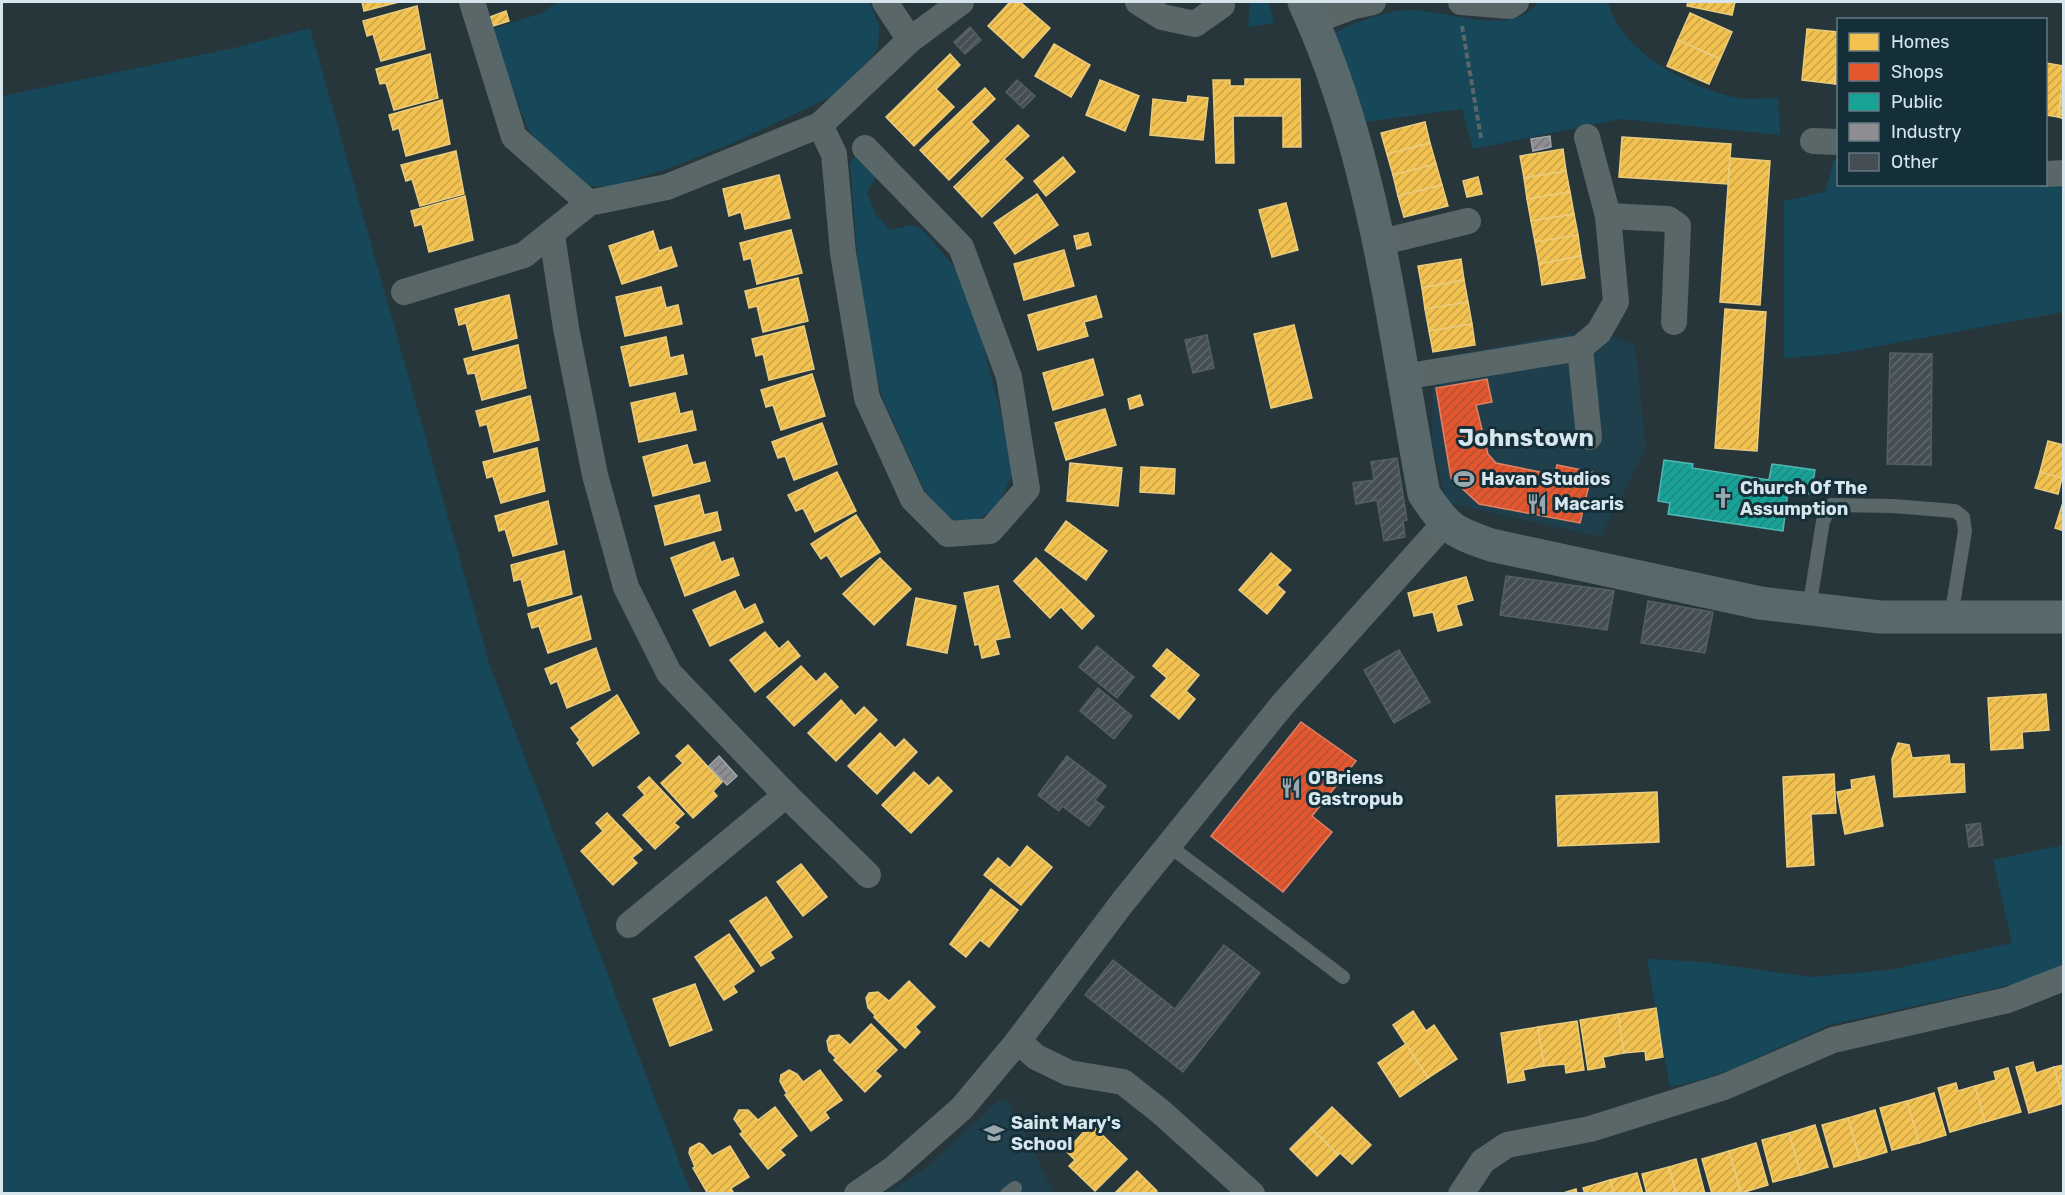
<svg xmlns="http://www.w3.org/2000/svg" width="2065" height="1195" font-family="Rubik,sans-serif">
	<defs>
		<pattern id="homes-hatch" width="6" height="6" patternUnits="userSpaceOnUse" patternTransform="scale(1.5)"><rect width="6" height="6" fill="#f2c14e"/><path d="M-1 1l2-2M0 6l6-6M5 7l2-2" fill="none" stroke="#c6a24c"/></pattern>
		<pattern id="shops-hatch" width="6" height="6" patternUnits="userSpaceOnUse" patternTransform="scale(1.5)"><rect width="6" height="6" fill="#e4572e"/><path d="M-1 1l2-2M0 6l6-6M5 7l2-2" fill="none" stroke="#b35236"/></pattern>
		<pattern id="public-hatch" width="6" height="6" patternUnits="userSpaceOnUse" patternTransform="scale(1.5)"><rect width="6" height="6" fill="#17a398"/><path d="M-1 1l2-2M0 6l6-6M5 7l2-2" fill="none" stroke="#238780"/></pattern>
		<pattern id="industry-hatch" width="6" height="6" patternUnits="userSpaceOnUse" patternTransform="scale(1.5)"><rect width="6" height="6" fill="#8d8d92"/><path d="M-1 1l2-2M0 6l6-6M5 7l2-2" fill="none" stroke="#76777c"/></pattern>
		<pattern id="building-hatch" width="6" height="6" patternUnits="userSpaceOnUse" patternTransform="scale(1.5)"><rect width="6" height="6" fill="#444e54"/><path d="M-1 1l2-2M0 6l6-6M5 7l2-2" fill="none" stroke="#5e686d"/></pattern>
	</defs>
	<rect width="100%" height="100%" fill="#27363b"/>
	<!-- built -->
	<g fill="#1e3f4b">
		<polygon points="1595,329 1635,345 1646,449 1601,537 1447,503 1432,442 1433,378 1426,360"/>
		<polygon points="998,1101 1009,1101 1054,1193 887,1194 928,1166"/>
	</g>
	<!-- green -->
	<g fill="#174859">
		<polygon points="557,2 869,2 879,25 878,48 863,69 833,96 733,143 667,169 612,186 588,186 553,162 528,129 490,30 542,13"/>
		<polygon points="1250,2 1268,2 1274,23 1248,27"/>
		<path d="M 1538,2 L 1608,2 C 1619,52 1697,93 1746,99 C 1756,100 1768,98 1778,98 L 1780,135 L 1621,119 L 1473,149 L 1462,109 L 1364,122 L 1335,33 C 1355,22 1383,12 1406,10 C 1444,8 1514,40 1538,2 Z"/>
		<polygon points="310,28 490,666 691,1193 2,1193 2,96 234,48"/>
		<polygon points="857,154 879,173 867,192 876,215 890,230 910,225 922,229 962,276 973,306 1015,469 997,507 974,522 954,520 930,502 883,399 871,355 858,266 850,163"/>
		<polygon points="1838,159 1838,184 2063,185 2063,312 1836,354 1784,358 1784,201 1825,192 1834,160"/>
		<polygon points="2063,845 2063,969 2006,986 1829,1025 1738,1067 1701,1080 1670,1087 1647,959 1703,962 1811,977 1889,970 2012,943 1993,860"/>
	</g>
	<!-- homes -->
	<g fill="url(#homes-hatch)" stroke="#eacc7e" stroke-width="1.5">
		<polygon points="362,2 399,2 364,11"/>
		<polygon points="1010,2 1020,2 1050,28 1023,58 988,26"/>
		<polygon points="1688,2 1735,2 1732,15 1687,6"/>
		<polygon points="417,6 425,49 381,61 373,34 367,36 363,21"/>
		<polygon points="506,11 509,21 493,26 490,17"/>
		<polygon points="1690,13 1732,32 1720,59 1678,40"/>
		<polygon points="1807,29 1838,32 1835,84 1802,80"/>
		<polygon points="1678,40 1720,59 1709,84 1667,66"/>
		<polygon points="1054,44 1090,65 1071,97 1035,76"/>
		<polygon points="1838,49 1838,84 1835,84"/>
		<polygon points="430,54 438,98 394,110 386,83 380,84 376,69"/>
		<polygon points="950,54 960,65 936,89 954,107 914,146 886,117"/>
		<polygon points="2046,63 2064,66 2058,117 2046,115"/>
		<polygon points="1245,79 1300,79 1301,147 1283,147 1283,116 1233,116 1234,163 1216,163 1213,80 1230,80 1230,86 1245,86"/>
		<polygon points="1100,80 1139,96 1125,131 1086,115"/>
		<polygon points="2064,83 2064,119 2058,117"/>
		<polygon points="985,88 995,99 971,122 989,141 949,180 920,150"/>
		<polygon points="1188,96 1208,98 1203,140 1150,135 1153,99 1187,103"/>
		<polygon points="442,100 450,144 406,156 399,128 393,130 389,115"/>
		<polygon points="1425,122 1430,143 1387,154 1381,133"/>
		<polygon points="1018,125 1029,136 1004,159 1023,178 982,217 954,187"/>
		<polygon points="1622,137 1731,144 1728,184 1619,177"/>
		<polygon points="1430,143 1436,164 1393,175 1387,154"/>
		<polygon points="1563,149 1566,171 1524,178 1520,156"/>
		<polygon points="456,151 464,194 420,206 412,179 406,181 401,165"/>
		<polygon points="1063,157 1075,172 1046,196 1034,181"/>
		<polygon points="1730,158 1770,161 1760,305 1720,302"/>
		<polygon points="1436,164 1442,185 1398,196 1393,175"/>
		<polygon points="1566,171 1570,192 1527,199 1524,178"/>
		<polygon points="779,175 790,218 745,229 741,212 729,216 723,189"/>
		<polygon points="1478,177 1482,194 1467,197 1463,181"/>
		<polygon points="1442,185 1448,206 1404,217 1398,196"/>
		<polygon points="1570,192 1574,214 1531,221 1527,199"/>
		<polygon points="1037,194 1058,225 1015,254 994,223"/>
		<polygon points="465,196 473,240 429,252 422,224 415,226 411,211"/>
		<polygon points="1286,203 1298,250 1272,257 1259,210"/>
		<polygon points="1574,214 1578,235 1535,242 1531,221"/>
		<polygon points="791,230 802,273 757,284 751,258 744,260 740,243"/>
		<polygon points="653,231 659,251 671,247 677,266 622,284 609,246"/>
		<polygon points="1088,233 1091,245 1077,249 1074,236"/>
		<polygon points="1578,235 1581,256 1539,264 1535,242"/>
		<polygon points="1064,250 1074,286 1024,300 1014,264"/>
		<polygon points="1581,256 1585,278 1542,285 1539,264"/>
		<polygon points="1461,259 1464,280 1422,288 1418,266"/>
		<polygon points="798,278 808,321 763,332 757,306 749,308 745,291"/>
		<polygon points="1464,280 1468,302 1425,309 1422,288"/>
		<polygon points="661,287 666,308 678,305 682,324 625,336 616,297"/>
		<polygon points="509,295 517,338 473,350 466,323 459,325 455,309"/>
		<polygon points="1096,296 1102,317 1084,322 1088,336 1038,350 1028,315"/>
		<polygon points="1468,302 1472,324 1429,331 1425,309"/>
		<polygon points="1725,309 1766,312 1757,451 1715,448"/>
		<polygon points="1472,324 1475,345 1433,352 1429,331"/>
		<polygon points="1294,325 1312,398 1271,408 1254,334"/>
		<polygon points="804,326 814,369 769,380 763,354 756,356 752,339"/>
		<polygon points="666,337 670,358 683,355 687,374 630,386 621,347"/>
		<polygon points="518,345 526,388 482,400 475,373 468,374 464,359"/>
		<polygon points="1093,359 1103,395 1053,410 1043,373"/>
		<polygon points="812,374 825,416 781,430 773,405 766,407 761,390"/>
		<polygon points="675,393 680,414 692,411 696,430 639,442 631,403"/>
		<polygon points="1140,395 1143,405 1130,409 1128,399"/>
		<polygon points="530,396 539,440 494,452 487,424 480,426 476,411"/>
		<polygon points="1105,409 1116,445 1066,460 1055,423"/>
		<polygon points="822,423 837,464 794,480 785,456 778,458 772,442"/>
		<polygon points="2048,441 2064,445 2062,478 2040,472"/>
		<polygon points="687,445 693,465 705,462 710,481 653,496 643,457"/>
		<polygon points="537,448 545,491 501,503 493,476 487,478 483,462"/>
		<polygon points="1070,463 1122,468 1118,506 1067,501"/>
		<polygon points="1141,467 1175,469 1174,494 1140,492"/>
		<polygon points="837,472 856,511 815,532 803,508 796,511 788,495"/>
		<polygon points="2040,472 2062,478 2058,494 2035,488"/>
		<polygon points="699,495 704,515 717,512 721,530 665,545 655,506"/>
		<polygon points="2064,499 2064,531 2055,528"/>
		<polygon points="548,501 557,544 513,556 505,529 499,531 495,516"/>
		<polygon points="856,515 880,552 841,577 827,555 821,559 811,544"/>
		<polygon points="1066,521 1107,551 1086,580 1045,550"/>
		<polygon points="714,542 721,562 733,558 739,575 685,596 671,558"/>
		<polygon points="564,551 572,594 528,606 521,579 514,581 511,565"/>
		<polygon points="1271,553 1291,570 1277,585 1285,592 1267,614 1239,590"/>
		<polygon points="880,558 911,589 874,625 843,594"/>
		<polygon points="1036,558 1094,616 1082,629 1061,607 1050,618 1014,581"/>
		<polygon points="1466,577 1473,600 1456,605 1462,625 1438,631 1433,612 1414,616 1408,593"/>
		<polygon points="998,586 1010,637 995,640 999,654 982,658 979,644 975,645 964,593"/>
		<polygon points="735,591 744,610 755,604 763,622 710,646 693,610"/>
		<polygon points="581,596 591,639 548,653 539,626 532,628 528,614"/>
		<polygon points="916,598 956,606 947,653 907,645"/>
		<polygon points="765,632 779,649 788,641 800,656 755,692 730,660"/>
		<polygon points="596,648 610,690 567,708 557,681 551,684 545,669"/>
		<polygon points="1167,649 1199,675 1186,691 1195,699 1179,719 1151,696 1167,678 1153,666"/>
		<polygon points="801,666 816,682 825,673 838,687 794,726 767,697"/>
		<polygon points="2046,694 2049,730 2022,732 2023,748 1991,750 1988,698"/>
		<polygon points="617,695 639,733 593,766 577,743 580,740 571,728"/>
		<polygon points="841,700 855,716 864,707 877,720 836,761 808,733"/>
		<polygon points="880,733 895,748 904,739 917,752 877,794 848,766"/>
		<polygon points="1898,743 1909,745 1912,758 1949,755 1950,764 1964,764 1965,792 1894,797 1892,759"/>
		<polygon points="688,745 722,782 713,791 717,796 693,818 661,783 683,763 676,756"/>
		<polygon points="914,772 929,786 938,777 952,791 911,833 882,805"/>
		<polygon points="1834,774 1836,813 1811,814 1814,865 1787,867 1783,777"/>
		<polygon points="1874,776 1883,826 1845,834 1837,792 1852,789 1851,780"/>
		<polygon points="649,777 684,814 674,823 679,827 655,849 623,815 645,795 638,787"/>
		<polygon points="1657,792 1659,842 1558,846 1556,796"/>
		<polygon points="607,813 642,850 632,858 637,863 613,885 581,851 603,831 596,823"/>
		<polygon points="1027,846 1052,867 1021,905 984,875 998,858 1010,868"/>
		<polygon points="801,864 827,897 803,916 777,882"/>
		<polygon points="991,889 1018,910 989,947 980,940 966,957 950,944"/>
		<polygon points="766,897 792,937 770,952 774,958 761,966 730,921"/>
		<polygon points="729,934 754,971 733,986 737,992 724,1000 695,957"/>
		<polygon points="909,981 935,1007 915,1027 920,1032 905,1048 874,1017 875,1015 868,1008 866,998 869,993 878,992 889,1001"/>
		<polygon points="695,984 712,1030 670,1046 653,999"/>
		<polygon points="1656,1008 1663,1057 1646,1060 1645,1051 1624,1053 1618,1014"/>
		<polygon points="1413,1011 1426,1031 1434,1025 1457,1059 1428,1078 1393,1025"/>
		<polygon points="1618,1014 1624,1053 1603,1057 1605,1067 1588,1070 1580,1020"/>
		<polygon points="1577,1021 1584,1070 1566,1073 1565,1064 1544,1066 1538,1027"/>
		<polygon points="871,1024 897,1050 875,1071 881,1076 865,1092 834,1060 836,1058 829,1051 827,1041 830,1036 839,1035 850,1045"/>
		<polygon points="1538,1027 1544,1066 1523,1070 1525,1080 1508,1083 1501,1033"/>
		<polygon points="1406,1044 1428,1078 1400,1097 1378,1063"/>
		<polygon points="2033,1062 2036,1073 2054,1067 2064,1103 2029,1113 2016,1067"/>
		<polygon points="2064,1065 2064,1101 2054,1067"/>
		<polygon points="2008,1068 2021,1112 1985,1122 1975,1086 1996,1080 1994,1072"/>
		<polygon points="789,1070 797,1074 803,1082 820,1070 842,1100 825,1112 829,1118 811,1131 785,1095 787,1094 780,1081 781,1075"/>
		<polygon points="1956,1083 1958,1091 1975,1086 1985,1122 1950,1132 1938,1088"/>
		<polygon points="1934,1093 1946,1135 1919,1143 1907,1101"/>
		<polygon points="1907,1101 1919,1143 1892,1150 1880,1108"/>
		<polygon points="775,1107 797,1136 780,1150 785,1155 768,1169 740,1134 743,1132 734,1119 739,1110 748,1110 758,1120"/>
		<polygon points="1332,1107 1371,1145 1352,1164 1340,1153 1338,1155 1311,1128"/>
		<polygon points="1875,1110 1887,1152 1860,1160 1848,1118"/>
		<polygon points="1848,1118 1860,1160 1834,1167 1822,1125"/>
		<polygon points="1091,1124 1127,1159 1095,1191 1069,1166 1075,1160 1066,1151"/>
		<polygon points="1815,1125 1828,1167 1801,1175 1789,1133"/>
		<polygon points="1311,1128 1338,1155 1317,1176 1290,1149"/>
		<polygon points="1789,1133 1801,1175 1773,1182 1762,1140"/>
		<polygon points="699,1143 703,1145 712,1156 730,1146 749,1177 731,1188 734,1194 708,1194 693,1168 695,1167 689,1153 690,1148"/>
		<polygon points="1756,1143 1768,1185 1741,1193 1729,1151"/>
		<polygon points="1729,1151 1741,1193 1712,1194 1702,1159"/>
		<polygon points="1696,1159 1705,1194 1676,1194 1669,1167"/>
		<polygon points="1669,1167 1676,1194 1647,1194 1642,1174"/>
		<polygon points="1137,1171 1157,1191 1154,1194 1114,1194"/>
		<polygon points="1637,1173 1643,1194 1614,1194 1610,1180"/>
		<polygon points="1610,1180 1614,1194 1585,1194 1583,1188"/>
		<polygon points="1576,1189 1577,1194 1560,1194"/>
	</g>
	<!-- shops -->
	<g fill="url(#shops-hatch)" stroke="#e08267" stroke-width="1.5">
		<polygon points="1487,379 1492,402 1476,405 1488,454 1496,463 1555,475 1557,465 1592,472 1580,523 1479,504 1451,478 1436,388"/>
		<polygon points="1301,722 1356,761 1312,816 1332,832 1283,892 1211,836"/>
	</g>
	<!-- public -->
	<polygon fill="url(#public-hatch)" stroke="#51b7b2" stroke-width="1.5" points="1664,460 1693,464 1692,468 1769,480 1772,464 1815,470 1811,494 1788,491 1783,531 1668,514 1670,503 1658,501"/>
	<!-- industry -->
	<g fill="url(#industry-hatch)" stroke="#a3a8ad" stroke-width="1.5">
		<polygon points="1550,136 1551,147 1533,151 1531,139"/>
		<polygon points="719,756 737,776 727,785 709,766"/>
	</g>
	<!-- building -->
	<g fill="url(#building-hatch)" stroke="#545f64" stroke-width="1.5">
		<polygon points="970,27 981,40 965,54 954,42"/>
		<polygon points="1017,80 1035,96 1023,108 1006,92"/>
		<polygon points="1207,335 1214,368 1193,373 1185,340"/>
		<polygon points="1890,353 1932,354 1931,465 1887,464"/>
		<polygon points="1397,458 1407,520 1403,521 1405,537 1384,541 1377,500 1356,504 1353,483 1374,480 1371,462"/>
		<polygon points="1506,576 1614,591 1607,630 1500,615"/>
		<polygon points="1648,601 1713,612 1705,653 1641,643"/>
		<polygon points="1097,646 1134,677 1117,698 1079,667"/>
		<polygon points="1399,650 1430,702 1394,723 1364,670"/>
		<polygon points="1098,688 1132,716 1114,739 1080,711"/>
		<polygon points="1067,756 1106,786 1095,800 1104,807 1089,826 1062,806 1059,811 1038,795"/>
		<polygon points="1980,823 1983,845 1969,847 1966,825"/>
		<polygon points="1224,945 1260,973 1183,1072 1085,995 1113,960 1175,1009"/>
	</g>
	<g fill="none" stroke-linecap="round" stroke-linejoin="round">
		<!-- path -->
		<polyline stroke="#5a6668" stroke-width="4" stroke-dasharray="6 3" stroke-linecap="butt" points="1462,26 1481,138"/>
		<!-- lane -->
		<g stroke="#596768" stroke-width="14">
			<polyline points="1809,609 1823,521 1831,505 1893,506 1955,511 1963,517 1965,531 1951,617"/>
			<polyline points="1168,845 1343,977"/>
			<polyline points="1007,1194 1015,1188"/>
		</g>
		<!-- street -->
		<g stroke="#596768" stroke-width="26">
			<polyline points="472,2 514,137 589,203"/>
			<polyline points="885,2 910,40"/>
			<polyline points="1138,2 1162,17 1195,24 1222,5"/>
			<polyline points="1461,2 1510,6 1516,2"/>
			<polyline points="1313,21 1354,6 1373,2"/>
			<polyline points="820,125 834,154 843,253 867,398 913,499 948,534 990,531 1027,489 1009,377 961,247 865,148"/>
			<polyline points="1813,141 1838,142"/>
			<polyline points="2046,174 2064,173"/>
			<polyline points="1608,216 1668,219 1678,226 1674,322"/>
			<polyline points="552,235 566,328 595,475 626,587 669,673 786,795 629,925"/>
			<polyline points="1378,243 1468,221"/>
			<polyline points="404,292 524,255 589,203 667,187 820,125 910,40 961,2"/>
			<polyline points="1580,348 1589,437"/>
			<polyline points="1403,377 1580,348 1599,332 1616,302 1608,216 1587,137"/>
			<polyline points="786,795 868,875"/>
			<polyline points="1018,1041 1036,1057 1069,1073 1123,1082 1161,1112 1252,1194"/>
			<polyline points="857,1194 893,1169 962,1108 1018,1041 1122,903 1283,704 1444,524"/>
			<polyline points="1461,1194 1483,1161 1507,1145 1590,1129 1724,1087 1833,1040 2008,1000 2064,978"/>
		</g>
		<!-- secondary -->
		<path stroke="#58686b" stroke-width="33" d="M 1304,2 C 1375,155 1393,329 1424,494 C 1448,529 1451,531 1491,545 L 1760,603 L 1880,617 L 2064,617"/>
	</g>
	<!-- icons -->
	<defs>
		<g id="stadium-bare" transform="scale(1.62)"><path d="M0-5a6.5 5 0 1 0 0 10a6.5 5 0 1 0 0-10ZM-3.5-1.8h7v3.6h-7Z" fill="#99a8af" stroke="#152f39" stroke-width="2.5" paint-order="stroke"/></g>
		<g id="church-bare" transform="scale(1.62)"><path d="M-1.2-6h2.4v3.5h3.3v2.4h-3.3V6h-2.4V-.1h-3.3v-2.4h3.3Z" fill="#99a8af" stroke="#152f39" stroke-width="2.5" paint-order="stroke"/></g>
		<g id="restaurant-bare" transform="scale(1.62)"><path d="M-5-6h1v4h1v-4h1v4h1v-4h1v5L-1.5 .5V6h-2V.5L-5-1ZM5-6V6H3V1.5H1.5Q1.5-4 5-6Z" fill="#99a8af" stroke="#152f39" stroke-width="2.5" paint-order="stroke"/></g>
		<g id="school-bare" transform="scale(1.62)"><path d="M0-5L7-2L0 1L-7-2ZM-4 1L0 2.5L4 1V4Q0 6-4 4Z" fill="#99a8af" stroke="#152f39" stroke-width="2.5" paint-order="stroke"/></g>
	</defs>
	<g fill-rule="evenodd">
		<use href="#stadium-bare" x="1464" y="479"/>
		<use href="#church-bare" x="1723" y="498"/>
		<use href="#restaurant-bare" x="1537" y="504"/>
		<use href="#restaurant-bare" x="1291" y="788"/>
		<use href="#school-bare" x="994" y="1133"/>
	</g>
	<g text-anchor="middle" stroke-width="6" stroke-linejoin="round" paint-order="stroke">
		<!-- poi labels -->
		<g font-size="18" font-weight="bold" fill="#d7e6ed" stroke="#152f39" text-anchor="start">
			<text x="1481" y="485">Havan Studios</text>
			<text x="1740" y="494">Church Of The<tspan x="1740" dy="21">Assumption</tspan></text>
			<text x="1554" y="510">Macaris</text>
			<text x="1308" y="784">O'Briens<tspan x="1308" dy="21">Gastropub</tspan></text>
			<text x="1011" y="1129">Saint Mary's<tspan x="1011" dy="21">School</tspan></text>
		</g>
		<!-- district labels -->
		<g font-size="24" font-weight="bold" fill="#d7e6ed" stroke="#152f39">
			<text x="1526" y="446">Johnstown</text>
		</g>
	</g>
	<!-- border -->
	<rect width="2065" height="1195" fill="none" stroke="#d7e6ed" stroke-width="6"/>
	<!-- legend -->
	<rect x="1837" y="18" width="210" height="168" fill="#152f39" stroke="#637881" stroke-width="1.5"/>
	<rect x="1849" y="33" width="30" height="18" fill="#f2c14e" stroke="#637881" stroke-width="1.5"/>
	<text x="1891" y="48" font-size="18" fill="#d7e6ed">Homes</text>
	<rect x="1849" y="63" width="30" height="18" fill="#e4572e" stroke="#637881" stroke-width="1.5"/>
	<text x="1891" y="78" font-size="18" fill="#d7e6ed">Shops</text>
	<rect x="1849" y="93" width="30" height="18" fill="#17a398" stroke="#637881" stroke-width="1.5"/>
	<text x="1891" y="108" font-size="18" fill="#d7e6ed">Public</text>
	<rect x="1849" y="123" width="30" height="18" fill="#8d8d92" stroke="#637881" stroke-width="1.5"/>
	<text x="1891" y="138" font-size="18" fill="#d7e6ed">Industry</text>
	<rect x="1849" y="153" width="30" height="18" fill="#444e54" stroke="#637881" stroke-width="1.5"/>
	<text x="1891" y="168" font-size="18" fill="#d7e6ed">Other</text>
</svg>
